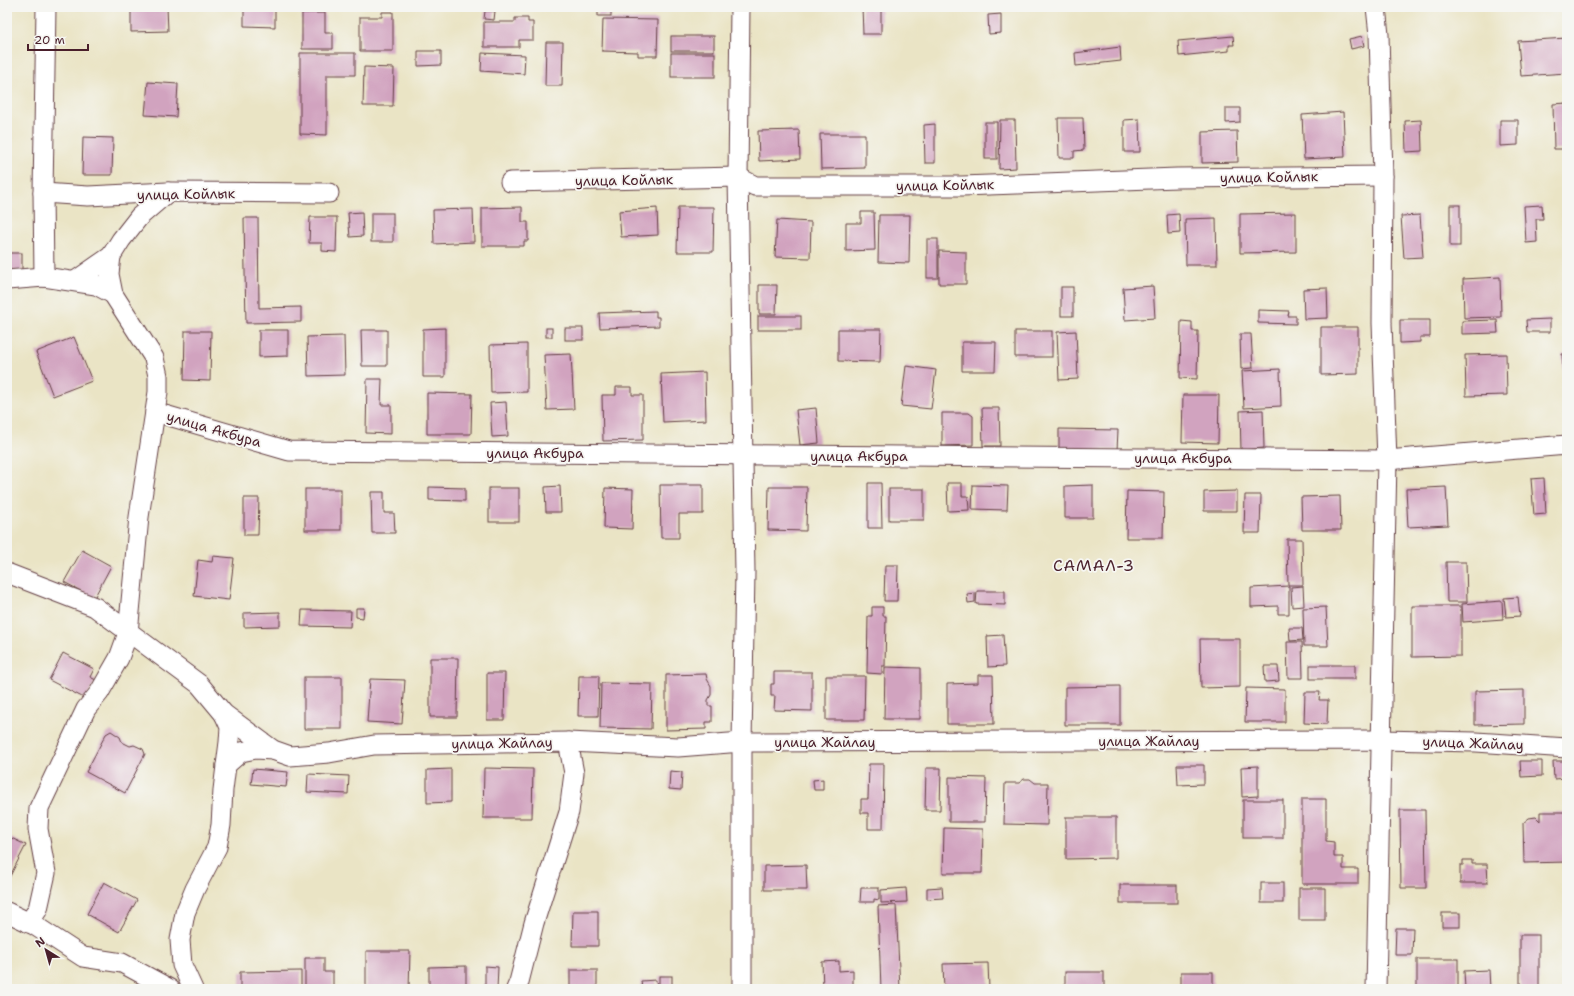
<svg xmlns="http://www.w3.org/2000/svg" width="1574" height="996" font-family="'Shantell Sans',sans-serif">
	<rect width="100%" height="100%" fill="#f6f6f2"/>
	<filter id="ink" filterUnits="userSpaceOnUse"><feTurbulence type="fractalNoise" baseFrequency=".025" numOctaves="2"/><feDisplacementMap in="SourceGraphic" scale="8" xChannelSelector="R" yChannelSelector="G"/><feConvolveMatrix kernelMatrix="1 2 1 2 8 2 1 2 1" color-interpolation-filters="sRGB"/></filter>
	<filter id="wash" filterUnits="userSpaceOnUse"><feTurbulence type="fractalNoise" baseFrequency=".012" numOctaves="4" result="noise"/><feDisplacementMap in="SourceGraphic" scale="16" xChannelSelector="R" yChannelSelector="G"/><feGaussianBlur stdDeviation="0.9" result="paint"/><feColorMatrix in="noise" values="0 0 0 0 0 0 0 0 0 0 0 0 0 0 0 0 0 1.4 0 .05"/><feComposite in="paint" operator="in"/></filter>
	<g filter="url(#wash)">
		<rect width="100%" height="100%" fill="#eae4c5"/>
		<g id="blocks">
			<!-- building -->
			<g fill="#d1a3bf">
				<polygon points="131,7 167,7 168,31 131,32"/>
				<polygon points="244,7 275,7 275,27 244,26"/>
				<rect x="598" y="7" width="13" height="9"/>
				<polygon points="862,7 881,7 881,34 863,34"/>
				<polygon points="485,11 495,11 494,20 484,19"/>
				<polygon points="382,12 393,12 393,51 360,51 360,17 382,17"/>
				<polygon points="302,13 325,13 325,33 333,33 333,49 302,49"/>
				<polygon points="1001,14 1001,33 989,34 988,15"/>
				<polygon points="515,18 528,18 528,22 533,22 533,40 519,40 519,47 484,47 484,22 515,22"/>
				<polygon points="603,19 658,20 657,56 638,56 638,52 602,51"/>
				<rect x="671" y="36" width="43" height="15"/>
				<polygon points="1233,36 1234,45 1229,45 1229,51 1179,56 1178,41"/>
				<polygon points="1362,36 1364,46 1351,49 1349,39"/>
				<polygon points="1567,38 1567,73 1521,76 1518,41"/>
				<polygon points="546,42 563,42 562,86 545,86"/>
				<polygon points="1120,47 1121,61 1076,66 1075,53"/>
				<polygon points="418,51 441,51 441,65 418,66"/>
				<polygon points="300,53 355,53 355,75 327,75 327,135 300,134"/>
				<polygon points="482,53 525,55 524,74 481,71"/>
				<rect x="671" y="53" width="44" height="24"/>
				<polygon points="364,67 394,68 393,106 363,106"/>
				<polygon points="148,82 178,84 176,117 145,115"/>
				<polygon points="1567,103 1567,149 1554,149 1553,104"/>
				<polygon points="1226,108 1240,108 1240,122 1226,123"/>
				<polygon points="1343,112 1345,157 1304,159 1302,115"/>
				<polygon points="1058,118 1083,118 1084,150 1074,151 1074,158 1059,158"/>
				<polygon points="1139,119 1140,152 1124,152 1124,120"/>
				<polygon points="1000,120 1015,120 1016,168 999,169"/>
				<polygon points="1421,120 1422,151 1406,152 1405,121"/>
				<polygon points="1500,120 1518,120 1518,145 1500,146"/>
				<rect x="985" y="122" width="12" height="37"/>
				<polygon points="935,124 935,163 925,163 924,125"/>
				<polygon points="799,130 800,159 759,161 758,131"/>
				<polygon points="1237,131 1238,162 1202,163 1202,132"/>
				<polygon points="820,134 865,134 865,168 821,169"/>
				<polygon points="83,137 113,138 112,175 82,175"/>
				<rect x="1450" y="205" width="10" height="41"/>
				<polygon points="1542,205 1543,219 1536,219 1537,242 1526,243 1524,206"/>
				<polygon points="522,207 522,222 528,222 528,241 524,241 524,246 482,246 482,208"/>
				<polygon points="678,207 714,207 713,252 677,252"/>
				<polygon points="657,208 658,235 621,237 619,211"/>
				<polygon points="473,209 474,242 434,244 433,210"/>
				<polygon points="362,212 363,236 350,237 348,213"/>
				<polygon points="861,212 874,212 875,250 846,251 846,223 861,223"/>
				<rect x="371" y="213" width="22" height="29"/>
				<polygon points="1296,213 1296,252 1240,253 1240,214"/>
				<polygon points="1179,214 1180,233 1168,234 1167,215"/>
				<polygon points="879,215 910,215 909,263 878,262"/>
				<polygon points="1420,215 1423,257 1404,258 1401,216"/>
				<polygon points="310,217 337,217 336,252 322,251 322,243 309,243"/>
				<polygon points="244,218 258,218 259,308 301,307 301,322 246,323"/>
				<polygon points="1216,218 1217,265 1186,265 1185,219"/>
				<polygon points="777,220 811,222 810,258 775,257"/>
				<rect x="927" y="239" width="11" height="39"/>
				<polygon points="939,251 966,252 966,284 939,284"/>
				<rect x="7" y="253" width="15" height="18"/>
				<polygon points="1500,277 1501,317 1464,318 1463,279"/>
				<polygon points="759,285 777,285 776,314 759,314"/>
				<polygon points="1153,286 1155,318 1125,320 1123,288"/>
				<rect x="1061" y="287" width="12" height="29"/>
				<polygon points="1327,288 1328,318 1304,319 1303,289"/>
				<polygon points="1258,310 1289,311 1288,316 1296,316 1296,324 1258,323"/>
				<polygon points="656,311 656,317 659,317 659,326 600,328 599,313"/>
				<rect x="758" y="316" width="43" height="14"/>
				<polygon points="1550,319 1550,332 1527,332 1526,320"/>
				<polygon points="1400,320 1430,320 1430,337 1420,337 1420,342 1400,343"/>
				<polygon points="1497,320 1498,333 1462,334 1462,321"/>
				<polygon points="1181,321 1192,322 1192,331 1198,331 1197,379 1180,378"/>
				<polygon points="1321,327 1358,327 1358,374 1321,375"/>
				<polygon points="445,328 445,377 423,377 423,329"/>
				<rect x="546" y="328" width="6" height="9"/>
				<rect x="565" y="328" width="18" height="12"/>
				<polygon points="838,329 881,329 880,362 838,361"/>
				<polygon points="259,330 288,330 288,356 259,357"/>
				<polygon points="361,330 387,330 387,366 362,366"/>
				<polygon points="185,331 211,331 210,381 184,380"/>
				<rect x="1015" y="331" width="37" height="26"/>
				<polygon points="1076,331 1078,379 1059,380 1057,332"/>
				<polygon points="1240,334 1251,334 1253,368 1241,369"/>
				<polygon points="344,336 345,375 308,376 307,337"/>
				<polygon points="74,337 92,381 53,396 36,352"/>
				<polygon points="962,342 996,342 995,371 962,371"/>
				<polygon points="527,344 527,392 491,393 490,345"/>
				<polygon points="571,354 574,409 547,410 544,355"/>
				<polygon points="1506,354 1507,395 1466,396 1465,355"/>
				<polygon points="1562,354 1567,354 1567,403 1566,403"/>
				<polygon points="906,366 936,370 931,409 901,406"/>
				<polygon points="1280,369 1281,406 1244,408 1242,371"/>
				<polygon points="705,372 706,420 663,422 661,374"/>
				<polygon points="367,379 382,379 381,405 391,405 391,434 366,433"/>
				<polygon points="616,387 632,387 632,395 643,395 643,440 603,441 602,395 616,395"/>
				<polygon points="427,393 472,394 471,434 427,434"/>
				<polygon points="1183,395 1219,395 1218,443 1182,442"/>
				<polygon points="506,402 508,436 492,437 490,403"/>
				<polygon points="816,408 819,443 800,445 796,410"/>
				<polygon points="982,408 999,408 1000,446 983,446"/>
				<polygon points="1263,410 1264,448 1241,450 1240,411"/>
				<polygon points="942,413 969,413 973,416 973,445 942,446"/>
				<polygon points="1059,429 1118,430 1117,450 1059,449"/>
				<polygon points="1544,478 1546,514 1534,515 1531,479"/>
				<polygon points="868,483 881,483 882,528 868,528"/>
				<polygon points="947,483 962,483 962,496 968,496 969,510 948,511"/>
				<polygon points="660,485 703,485 703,514 679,514 679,538 661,538"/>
				<polygon points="973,485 1008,486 1007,510 972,509"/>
				<polygon points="1093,485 1093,518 1065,518 1065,486"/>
				<polygon points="560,486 561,512 546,512 545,487"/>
				<polygon points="429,487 465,488 465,501 429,500"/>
				<polygon points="769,487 807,487 806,531 768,530"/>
				<polygon points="1446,487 1448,525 1408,527 1406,489"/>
				<rect x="489" y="488" width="30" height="34"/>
				<polygon points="605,488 633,489 632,529 604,528"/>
				<rect x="305" y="489" width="36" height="41"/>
				<rect x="889" y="489" width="35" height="31"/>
				<polygon points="1127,491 1164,492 1163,538 1126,538"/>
				<polygon points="1237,491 1237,511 1204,511 1204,492"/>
				<polygon points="371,492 384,492 384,513 394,513 395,533 372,533"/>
				<polygon points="1245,495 1261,495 1260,533 1244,533"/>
				<polygon points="1340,496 1341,530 1302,530 1301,497"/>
				<polygon points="244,498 259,498 258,535 244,535"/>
				<polygon points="1287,539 1302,539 1303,585 1288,585"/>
				<polygon points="82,550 111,566 94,598 64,582"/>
				<polygon points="213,556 234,558 229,600 194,596 198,560 212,562"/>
				<polygon points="1446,562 1466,562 1467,602 1447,602"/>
				<polygon points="885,565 898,565 897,601 884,601"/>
				<polygon points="1289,586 1289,614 1278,614 1278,606 1251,607 1251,588"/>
				<polygon points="1303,586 1304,606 1292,607 1291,587"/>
				<polygon points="977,591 1005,591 1005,605 976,604"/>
				<polygon points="975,593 975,602 968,603 967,594"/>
				<polygon points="1518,597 1520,616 1506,617 1504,598"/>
				<polygon points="1502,601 1503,619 1463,622 1462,604"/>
				<polygon points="1412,606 1461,606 1461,656 1412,657"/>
				<polygon points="872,607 883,607 883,616 886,616 885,666 882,666 882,674 867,673 868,616 872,616"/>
				<polygon points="1326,607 1328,646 1304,646 1303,608"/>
				<polygon points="356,608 364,608 363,618 356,617"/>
				<polygon points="302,610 351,611 350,627 301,626"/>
				<polygon points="280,612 280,626 244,627 244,613"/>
				<polygon points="1289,628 1302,628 1303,640 1290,641"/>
				<polygon points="1003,635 1005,666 988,667 987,636"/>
				<polygon points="1200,639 1240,639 1240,687 1201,688"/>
				<polygon points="1287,642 1302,642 1303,678 1288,678"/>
				<polygon points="63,653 94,669 90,677 96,680 86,699 49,680"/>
				<polygon points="430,658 458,658 457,717 430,717"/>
				<rect x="1310" y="665" width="45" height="14"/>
				<polygon points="1264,666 1278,666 1279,681 1265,682"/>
				<polygon points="885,667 920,668 920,719 884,719"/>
				<polygon points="774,672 812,672 812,711 774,710 775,696 771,696 771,684 774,684"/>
				<polygon points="487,673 505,673 504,720 487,720"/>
				<polygon points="706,674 707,679 711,686 711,695 708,700 708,706 712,706 712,722 706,722 706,729 666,730 666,675"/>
				<polygon points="978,675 993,675 994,724 947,724 947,684 978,683"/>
				<polygon points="579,676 599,676 598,716 578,716"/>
				<polygon points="826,676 865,676 864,720 826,720"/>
				<rect x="304" y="677" width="38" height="52"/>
				<polygon points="370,679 405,680 402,724 367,722"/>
				<polygon points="601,683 652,684 651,729 600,728"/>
				<polygon points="1120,686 1120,725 1065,725 1065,687"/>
				<polygon points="1246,688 1285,689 1285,722 1245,722"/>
				<polygon points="1524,690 1524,724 1475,725 1475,691"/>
				<polygon points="1305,692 1320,692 1319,700 1328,700 1327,724 1304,723"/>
				<polygon points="111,731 120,737 122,742 130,746 134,745 143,749 145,754 125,793 86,772 106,734"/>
				<polygon points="1520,761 1542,761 1542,776 1521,777"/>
				<polygon points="1553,761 1567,761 1567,778 1554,779"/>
				<polygon points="869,764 884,764 883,829 868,829 868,813 861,813 861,799 868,799"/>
				<polygon points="1177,765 1204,765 1204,784 1178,785"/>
				<polygon points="1258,766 1258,796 1242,797 1241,767"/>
				<polygon points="484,768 533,769 532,818 483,818"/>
				<polygon points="926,768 941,768 940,810 925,810"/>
				<polygon points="253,769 288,772 286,787 251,784"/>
				<polygon points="451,769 451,802 427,803 427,770"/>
				<polygon points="670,771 682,772 681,790 669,789"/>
				<polygon points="308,774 349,776 348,794 307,792"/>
				<polygon points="949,777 986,778 985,822 949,822"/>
				<polygon points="823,779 823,790 814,790 813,780"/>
				<polygon points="1024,779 1030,779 1035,783 1048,783 1047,825 1004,824 1005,783 1019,783"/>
				<polygon points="1302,799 1326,799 1326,841 1334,842 1334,857 1343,857 1343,869 1358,869 1358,884 1302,884"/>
				<rect x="1243" y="800" width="40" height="38"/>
				<polygon points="1400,810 1425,810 1426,888 1401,888"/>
				<polygon points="1540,812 1567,812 1567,862 1524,863 1523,823 1529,818 1536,817 1540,821"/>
				<polygon points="1066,817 1116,817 1116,858 1066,859"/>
				<polygon points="944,828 983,829 982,873 943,873"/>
				<polygon points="7,836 26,845 9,878 7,877"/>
				<polygon points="1463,860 1472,860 1472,864 1487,864 1488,883 1460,883 1460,865 1463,865"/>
				<polygon points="806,865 807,890 764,890 764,866"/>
				<polygon points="104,882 137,900 119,932 87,914"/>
				<rect x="1261" y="883" width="22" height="20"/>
				<rect x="1120" y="885" width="57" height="18"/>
				<polygon points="942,887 943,898 927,899 927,888"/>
				<polygon points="861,888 879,888 879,900 874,899 874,902 860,902"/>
				<polygon points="906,888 907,902 881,903 881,890"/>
				<rect x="1299" y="888" width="26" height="32"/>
				<polygon points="896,905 900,989 881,989 878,906"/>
				<polygon points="573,911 598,911 598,946 572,946"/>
				<rect x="1442" y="913" width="18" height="14"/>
				<polygon points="1396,928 1413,928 1412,955 1395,955"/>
				<rect x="1520" y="935" width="19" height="54"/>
				<polygon points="366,951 410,951 409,989 366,989"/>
				<polygon points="305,958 324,958 324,972 333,972 333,989 305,989"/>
				<rect x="1417" y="959" width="41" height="30"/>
				<polygon points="839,961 839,971 853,970 853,989 823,989 822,962"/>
				<polygon points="988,963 989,989 944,989 943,964"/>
				<polygon points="466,966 466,989 429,989 429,967"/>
				<polygon points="485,966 498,967 497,989 485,989"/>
				<rect x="570" y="970" width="27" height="19"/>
				<polygon points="1489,970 1490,989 1465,989 1464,971"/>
				<polygon points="301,971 301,989 240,989 240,972"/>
				<rect x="1065" y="972" width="39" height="17"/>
				<rect x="1181" y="972" width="32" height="17"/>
				<rect x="659" y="976" width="13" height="13"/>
				<polygon points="656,980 657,989 642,989 641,981"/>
			</g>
		</g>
	</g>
	<g filter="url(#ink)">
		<use href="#blocks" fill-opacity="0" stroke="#623d42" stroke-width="1"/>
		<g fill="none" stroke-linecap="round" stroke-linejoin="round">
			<!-- street casing -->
			<g stroke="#623d42" stroke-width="21">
				<g id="street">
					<polyline points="740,7 738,177 745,572 742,742 742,989"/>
					<polyline points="1376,7 1379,35 1383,176 1382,323 1387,460 1376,989"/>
					<polyline points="510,182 738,177 755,186 962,186 1177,178 1383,176"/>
					<polyline points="43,193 88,196 168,192 329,193"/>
					<polyline points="44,277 43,193 46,7"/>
					<polyline points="7,280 44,277 96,285 113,294"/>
					<polyline points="75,281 111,256 121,240 139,217 168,192"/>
					<polyline points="155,412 289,451 1387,460 1567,445"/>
					<polyline points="7,573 95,607 199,684 224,714 273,750 290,756 329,753 374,745 568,742 678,747 742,742 1380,740 1476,742 1567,748"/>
					<polyline points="226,765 241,752 256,749 273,750"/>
					<polyline points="7,912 34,925 83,957 122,963 170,989"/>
					<polyline points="29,923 38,909 46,873 38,829 39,808 86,709 99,693 119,658 128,633 139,517 158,392 158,376 154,358 113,294 109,274 111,256"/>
					<polyline points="193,989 182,965 180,940 185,913 195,889 217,847 221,825 223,790 229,742 230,727 224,714"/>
					<polyline points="516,989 519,982 534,923 569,812 574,773 568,742"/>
				</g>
			</g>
			<!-- street -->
			<use href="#street" stroke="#fff" stroke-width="19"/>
		</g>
	</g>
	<g text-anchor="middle" stroke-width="3.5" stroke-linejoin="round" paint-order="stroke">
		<!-- street labels -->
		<g font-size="14" fill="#4a1f2b" stroke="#f6f6f2">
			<text transform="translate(1269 177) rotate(-1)" y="5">улица Койлык</text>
			<text transform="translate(624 180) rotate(-1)" y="5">улица Койлык</text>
			<text transform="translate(945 185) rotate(-1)" y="5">улица Койлык</text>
			<text transform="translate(186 194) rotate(-1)" y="5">улица Койлык</text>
			<text transform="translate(214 429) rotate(16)" y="5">улица Акбура</text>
			<text x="535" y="458">улица Акбура</text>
			<text x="859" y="461">улица Акбура</text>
			<text x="1183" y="463">улица Акбура</text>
			<text x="1149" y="746">улица Жайлау</text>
			<text x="825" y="747">улица Жайлау</text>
			<text transform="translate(502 743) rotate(-1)" y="5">улица Жайлау</text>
			<text transform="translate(1473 743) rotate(2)" y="5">улица Жайлау</text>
		</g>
		<!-- quarter labels -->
		<g font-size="16" letter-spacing="1" fill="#4a1f2b" stroke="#f6f6f2">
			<text x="1094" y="571">САМАЛ-3</text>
		</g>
	</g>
	<!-- margin -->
	<rect width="1574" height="996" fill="none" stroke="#f6f6f2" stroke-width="24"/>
	<!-- north arrow -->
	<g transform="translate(46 950) rotate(323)" stroke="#f6f6f2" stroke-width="3" paint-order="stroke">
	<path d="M0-3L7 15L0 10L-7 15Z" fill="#4a1f2b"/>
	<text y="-6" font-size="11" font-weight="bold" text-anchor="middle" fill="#4a1f2b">N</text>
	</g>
	<!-- scale -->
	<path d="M28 44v6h60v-6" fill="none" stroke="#4a1f2b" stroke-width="2"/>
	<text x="34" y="44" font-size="12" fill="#4a1f2b" stroke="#f6f6f2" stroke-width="3" paint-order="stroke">20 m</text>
</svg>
